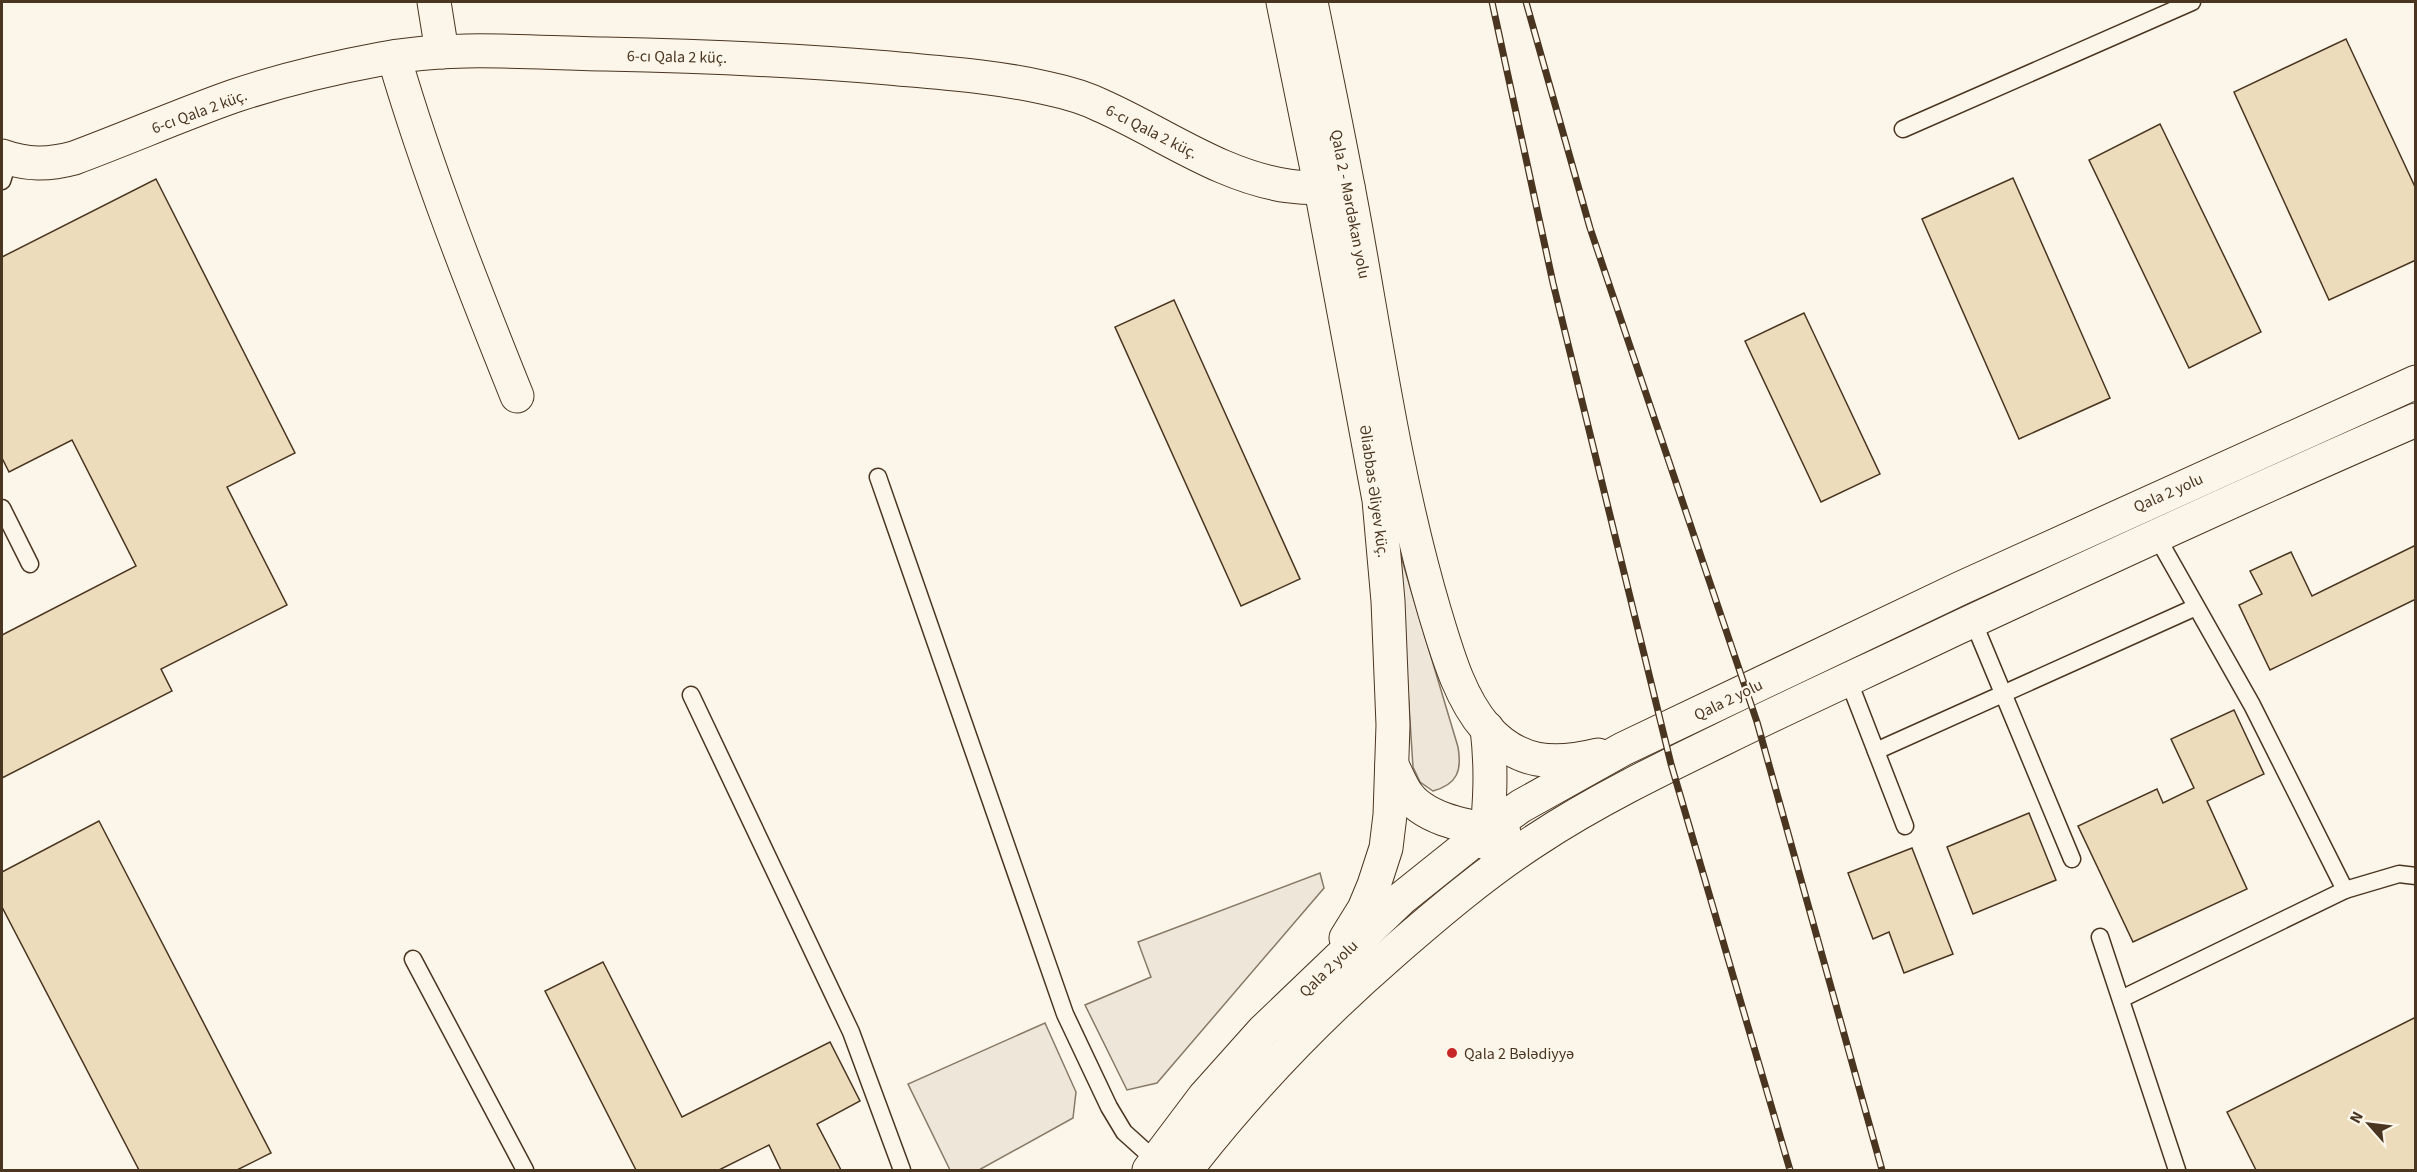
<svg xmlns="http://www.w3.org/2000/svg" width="2417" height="1172" font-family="'Source Sans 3',sans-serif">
	<rect width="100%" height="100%" fill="#fbf6e9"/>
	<!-- green -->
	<g fill="#ede6d9" stroke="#887966" stroke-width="1.5">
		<path d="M 1399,550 L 1458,747 C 1462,770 1458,784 1433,791 L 1420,782 L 1413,767 Z"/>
		<polygon points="1320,873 1324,888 1157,1083 1127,1090 1085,1005 1151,977 1138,942"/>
		<polygon points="1045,1023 1076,1092 1073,1118 979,1170 950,1170 908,1084"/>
	</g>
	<!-- building -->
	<g fill="#ecdcbc" stroke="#4a3520" stroke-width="1.5">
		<polygon points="2346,39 2416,189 2416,260 2329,300 2234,92"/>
		<polygon points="2160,124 2261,332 2189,368 2089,160"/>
		<polygon points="2013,178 2110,398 2019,439 1922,219"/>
		<polygon points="156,179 295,453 227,487 287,605 161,669 172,691 2,778 2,635 136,566 72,440 9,472 2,458 2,257"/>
		<polygon points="1174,300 1300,579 1241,606 1115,327"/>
		<polygon points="1804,313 1880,474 1821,502 1745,341"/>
		<polygon points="2416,545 2416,599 2270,670 2239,605 2262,594 2250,571 2291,552 2312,596"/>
		<polygon points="2234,710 2264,774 2207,801 2247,889 2133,942 2078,826 2157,789 2163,803 2194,788 2171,739"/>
		<polygon points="2029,813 2056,880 1973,914 1947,847"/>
		<polygon points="99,821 271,1153 237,1170 139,1170 2,907 2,872"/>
		<polygon points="1912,848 1953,954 1904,973 1889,932 1873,939 1848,873"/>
		<polygon points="603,962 682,1117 830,1042 860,1101 817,1124 841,1170 781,1170 769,1145 719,1170 636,1170 545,991"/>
		<polygon points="2416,1017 2416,1170 2256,1170 2227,1112"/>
	</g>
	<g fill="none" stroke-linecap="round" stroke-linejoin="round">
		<!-- service casing -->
		<g stroke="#4a3520" stroke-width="19">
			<g id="service">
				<polyline points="1903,129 2192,2"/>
				<polyline points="2,181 9,159"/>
				<polyline points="878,477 1065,1014 1109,1107 1124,1132 1155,1160"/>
				<polyline points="2,508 30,564"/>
				<polyline points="2157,537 2252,705 2345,890"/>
				<polyline points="1973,621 2072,859"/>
				<polyline points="1848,679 1905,826"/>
				<polyline points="691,695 851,1032 902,1170"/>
				<polyline points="1876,751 2196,607"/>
				<polyline points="2100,937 2177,1170"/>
				<polyline points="413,959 525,1170"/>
				<polyline points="2121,999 2345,890 2399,874 2416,876"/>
			</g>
		</g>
		<!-- minor casing -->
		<g stroke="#4a3520" stroke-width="35">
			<g id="minor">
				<polyline points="434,2 442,52"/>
				<path d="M 394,57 C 428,173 472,284 517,396"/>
				<path d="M 2,156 C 27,165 48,165 74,158 C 128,138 180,115 234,96 C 282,80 332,68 381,59 C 454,45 532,53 605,54 C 700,56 794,60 889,68 C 941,73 994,76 1046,88 C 1065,92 1084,97 1102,106 C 1163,133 1222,177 1289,186 C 1309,189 1329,188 1348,187"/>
			</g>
		</g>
		<!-- secondary casing -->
		<g stroke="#4a3520" stroke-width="35">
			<g id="secondary">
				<polyline points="1283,2 1321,189 1379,500 1388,601 1393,725 1390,815 1386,848 1374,885 1364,909 1346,938"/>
				<path d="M 1311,2 C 1327,81 1344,161 1358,241 C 1380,366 1399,492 1435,613 C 1447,652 1459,697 1486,728 C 1518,764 1553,766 1598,755"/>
				<path d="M 1392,765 C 1396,773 1400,783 1405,791 C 1423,821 1472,827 1504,833"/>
				<path d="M 1486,843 C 1490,802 1492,770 1487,728"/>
				<polyline points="1149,1170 1204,1097 1263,1031 1402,898 1487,830 1521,806 1623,749 1961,588 2416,382"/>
				<path d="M 1186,1170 C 1248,1090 1315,1020 1392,953 C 1438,913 1485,873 1536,840 C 1595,801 1659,770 1723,739 C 1800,701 1878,666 1955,629 C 2108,558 2261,487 2416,420"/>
			</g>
		</g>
		<!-- service -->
		<use href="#service" stroke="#fbf6e9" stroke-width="16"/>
		<!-- minor -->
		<use href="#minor" stroke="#fbf6e9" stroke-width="33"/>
		<!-- secondary -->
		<use href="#secondary" stroke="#fbf6e9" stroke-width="33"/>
		<!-- rail casing -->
		<g stroke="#4a3520" stroke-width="7">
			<g id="rail">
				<polyline points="1492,2 1553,283 1671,764 1790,1170"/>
				<polyline points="1526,2 1590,228 1757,722 1882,1170"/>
			</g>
		</g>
		<!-- rail -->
		<use href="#rail" stroke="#fbf6e9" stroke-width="4.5" stroke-dasharray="14" stroke-linecap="butt"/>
	</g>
	<!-- markers -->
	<circle fill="#c62828" stroke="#fbf6e9" stroke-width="2" cx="1452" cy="1053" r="6"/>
	<g text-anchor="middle" stroke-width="4.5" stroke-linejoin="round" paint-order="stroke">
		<!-- street labels -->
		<g font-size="16" fill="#4a3520" stroke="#fbf6e9">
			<text transform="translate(677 56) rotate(1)" y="6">6-cı Qala 2 küç.</text>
			<text transform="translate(199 111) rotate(-20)" y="6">6-cı Qala 2 küç.</text>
			<text transform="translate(1152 131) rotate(27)" y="6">6-cı Qala 2 küç.</text>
			<text transform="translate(1351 204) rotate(79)" y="6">Qala 2 - Mərdəkan yolu</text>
			<text transform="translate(1375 491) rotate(82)" y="6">Əliabbas Əliyev küç.</text>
			<text transform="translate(2168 492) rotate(-24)" y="6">Qala 2 yolu</text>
			<text transform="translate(1728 699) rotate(-26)" y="6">Qala 2 yolu</text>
			<text transform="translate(1328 968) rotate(-44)" y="6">Qala 2 yolu</text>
		</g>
		<!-- poi labels -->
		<g font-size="16" fill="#4a3520" stroke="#fbf6e9" text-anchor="start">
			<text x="1464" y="1059">Qala 2 Bələdiyyə</text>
		</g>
	</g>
	<!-- border -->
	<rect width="2417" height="1172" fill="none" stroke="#4a3520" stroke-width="6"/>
	<!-- north arrow -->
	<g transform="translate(2369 1124) rotate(298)" stroke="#fbf6e9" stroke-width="4.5" paint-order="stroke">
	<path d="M0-4.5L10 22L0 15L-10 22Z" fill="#4a3520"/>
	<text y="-9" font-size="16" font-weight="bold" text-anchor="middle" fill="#4a3520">N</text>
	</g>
</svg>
